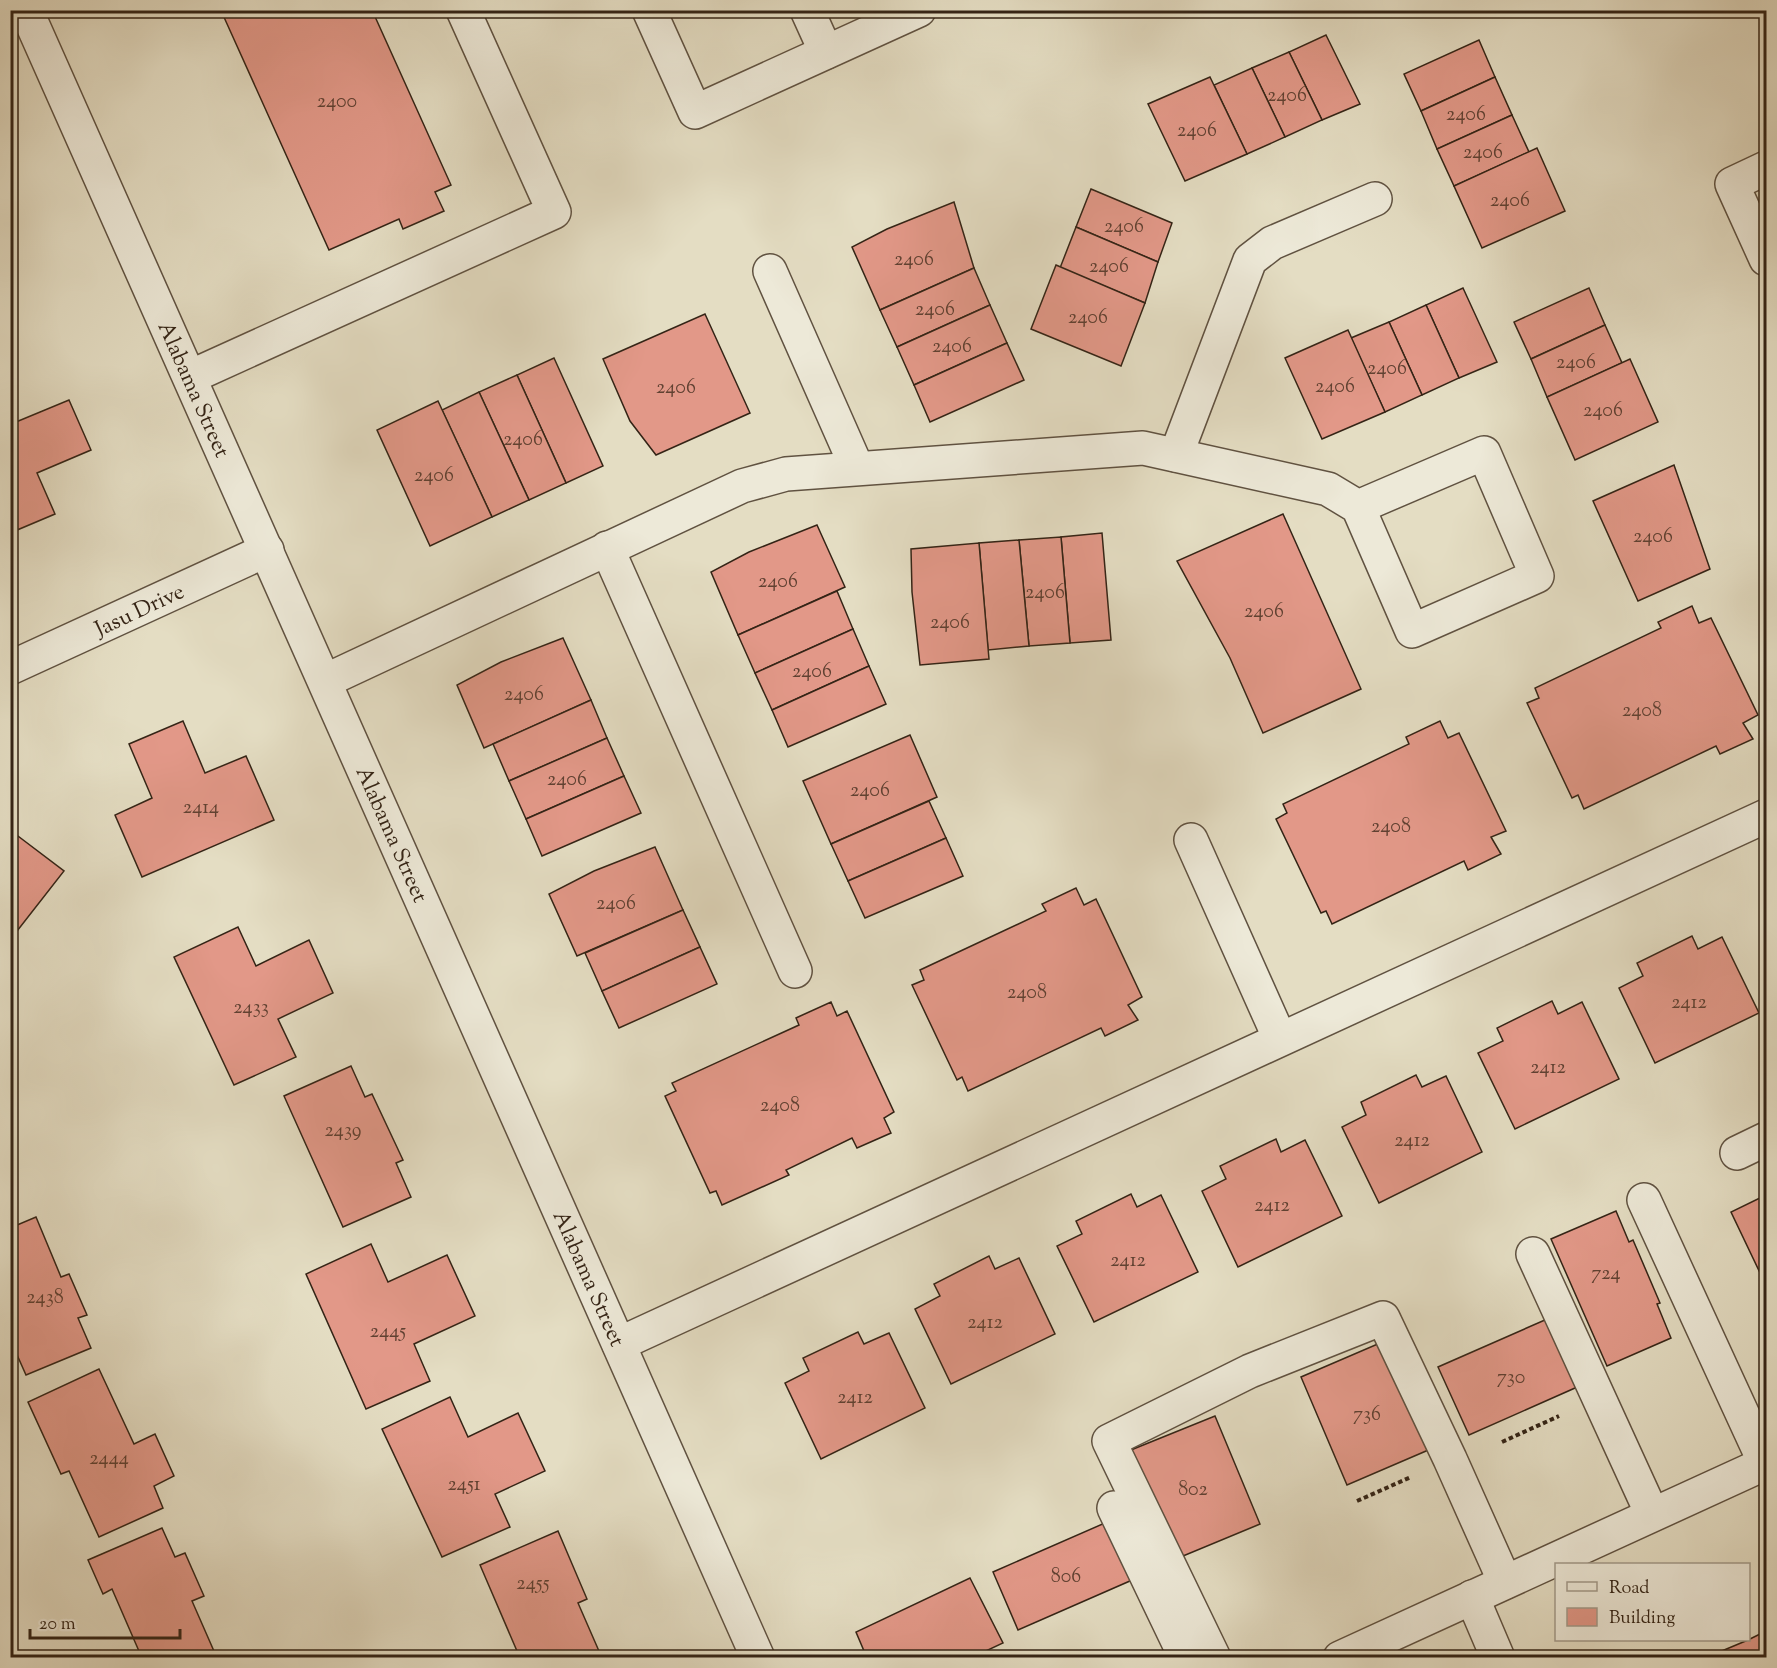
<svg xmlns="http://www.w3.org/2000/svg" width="1777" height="1668" font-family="'Sorts Mill Goudy',serif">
	<rect width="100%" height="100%" fill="#e4ddc3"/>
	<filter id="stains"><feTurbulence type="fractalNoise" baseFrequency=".00333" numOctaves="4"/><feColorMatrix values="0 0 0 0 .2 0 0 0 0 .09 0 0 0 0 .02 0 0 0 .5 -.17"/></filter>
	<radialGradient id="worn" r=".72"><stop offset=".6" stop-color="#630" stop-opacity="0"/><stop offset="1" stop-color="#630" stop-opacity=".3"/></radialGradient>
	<!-- building -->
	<g fill="#e29888" stroke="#342416" stroke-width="1.5">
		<polygon points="235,10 372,10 451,185 435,192 444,211 403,229 399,219 329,250 223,15"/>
		<polygon points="1326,35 1360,104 1322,120 1289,52"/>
		<polygon points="1479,40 1495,77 1421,111 1404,74"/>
		<polygon points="1289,52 1322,120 1285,137 1252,68"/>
		<polygon points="1252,68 1285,137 1247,154 1214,85"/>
		<polygon points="1210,77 1247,154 1185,181 1148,104"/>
		<polygon points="1495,77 1512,115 1437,149 1421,111"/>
		<polygon points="1512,115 1529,152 1454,186 1437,149"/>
		<polygon points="1537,148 1565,211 1482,248 1454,186"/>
		<polygon points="1091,189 1172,223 1158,262 1076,227"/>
		<polygon points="954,202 974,268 880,310 852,247 887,229"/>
		<polygon points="1076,227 1158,262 1145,303 1060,268"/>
		<polygon points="1056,265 1145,303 1121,366 1031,329"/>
		<polygon points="974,268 990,305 897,347 880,310"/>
		<polygon points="1463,288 1497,362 1459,378 1426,305"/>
		<polygon points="1589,288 1605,325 1531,359 1514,322"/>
		<polygon points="990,305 1007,343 914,385 897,347"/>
		<polygon points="1426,305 1459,378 1422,395 1389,322"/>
		<polygon points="705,314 750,413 656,455 630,421 603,359"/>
		<polygon points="1389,322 1422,395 1385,412 1351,338"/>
		<polygon points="1605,325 1622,363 1547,397 1531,359"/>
		<polygon points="1348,330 1385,412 1322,439 1285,358"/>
		<polygon points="1007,343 1024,380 930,422 914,385"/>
		<polygon points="554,358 603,466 566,483 517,375"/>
		<polygon points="1630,359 1658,422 1575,460 1547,397"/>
		<polygon points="517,375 566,483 529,500 479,392"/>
		<polygon points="479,392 529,500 492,517 442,410"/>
		<polygon points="69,400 91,450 37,473 55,514 10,533 10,411 16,422"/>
		<polygon points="438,401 492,517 430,546 377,430"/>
		<polygon points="1674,465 1710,569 1638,601 1593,501"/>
		<polygon points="1283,514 1361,689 1263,733 1230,658 1177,561"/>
		<polygon points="817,525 845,587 738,635 711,572 749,552"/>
		<polygon points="1102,533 1111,640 1070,643 1061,537"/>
		<polygon points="1061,537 1070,643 1029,646 1019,540"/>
		<polygon points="1019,540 1029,646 988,650 979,543"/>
		<polygon points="979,543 989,659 920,665 912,592 911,549"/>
		<polygon points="837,591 853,629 755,673 738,635"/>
		<polygon points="1692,606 1699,623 1711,618 1758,715 1743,723 1753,739 1720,754 1716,746 1584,809 1578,795 1572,798 1527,703 1539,698 1535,688 1661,628 1658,622"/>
		<polygon points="853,629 869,666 772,710 755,673"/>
		<polygon points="563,638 591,700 484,748 457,685 501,662"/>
		<polygon points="869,666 886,704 788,747 772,710"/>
		<polygon points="591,700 607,738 509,781 493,744"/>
		<polygon points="183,721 205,773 246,756 274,820 142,877 115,815 152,798 129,744"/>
		<polygon points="1440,721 1448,738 1459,733 1506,831 1491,837 1501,854 1468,870 1464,861 1332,924 1326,911 1321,913 1276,819 1287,813 1283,804 1409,744 1406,737"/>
		<polygon points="910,735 937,797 831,844 803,781"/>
		<polygon points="607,738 624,776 526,819 509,781"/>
		<polygon points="624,776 641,813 542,856 526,819"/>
		<polygon points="929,801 946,838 848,881 831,844"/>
		<polygon points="10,830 64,871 10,940"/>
		<polygon points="946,838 963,876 865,918 848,881"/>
		<polygon points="655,847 683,910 577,956 549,894 594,871"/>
		<polygon points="1076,888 1084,905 1096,899 1142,997 1128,1005 1138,1020 1105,1036 1101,1028 968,1091 962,1077 957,1080 912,985 924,980 920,970 1046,911 1042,904"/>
		<polygon points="683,910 700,947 602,991 585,953"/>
		<polygon points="238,927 256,966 309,940 333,993 278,1019 296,1057 234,1085 174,957"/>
		<polygon points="1692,936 1698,949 1722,937 1759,1013 1655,1063 1619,988 1643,976 1637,963"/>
		<polygon points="700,947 717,984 619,1028 602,991"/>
		<polygon points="1552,1001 1558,1014 1582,1002 1619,1079 1515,1129 1478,1053 1503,1041 1497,1028"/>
		<polygon points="831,1002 837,1016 847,1011 894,1112 884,1118 891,1133 857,1148 852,1138 786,1170 789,1175 722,1205 716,1191 710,1193 665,1096 676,1091 672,1083 799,1025 796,1018"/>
		<polygon points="351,1066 365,1097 372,1094 403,1160 396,1163 411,1197 343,1227 284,1096"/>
		<polygon points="1416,1075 1422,1087 1446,1076 1482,1152 1379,1203 1342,1127 1366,1115 1361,1102"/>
		<polygon points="1276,1139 1281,1152 1305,1140 1342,1216 1238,1267 1202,1191 1226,1179 1220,1166"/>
		<polygon points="1131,1194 1137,1207 1161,1195 1198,1272 1094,1322 1057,1246 1082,1234 1076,1221"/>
		<polygon points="1766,1195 1766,1274 1762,1277 1731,1212"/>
		<polygon points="1616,1211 1629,1242 1633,1240 1660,1303 1657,1304 1671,1338 1607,1366 1551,1239"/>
		<polygon points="36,1217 61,1277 69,1274 87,1315 78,1318 91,1348 26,1375 10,1339 10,1228"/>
		<polygon points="371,1244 388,1282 447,1255 475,1316 414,1344 430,1381 366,1409 306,1274"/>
		<polygon points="989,1256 995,1269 1019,1258 1055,1334 951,1384 915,1309 940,1296 934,1284"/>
		<polygon points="1554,1316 1584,1384 1469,1435 1438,1367"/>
		<polygon points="858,1332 864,1344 889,1333 925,1408 821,1459 785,1383 809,1371 803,1358"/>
		<polygon points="1387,1340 1433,1448 1347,1485 1301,1377"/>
		<polygon points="99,1369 134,1444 155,1434 174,1476 154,1486 163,1508 99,1537 69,1471 61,1474 28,1402"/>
		<polygon points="450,1397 468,1437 518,1413 545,1471 495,1494 510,1527 442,1557 382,1429"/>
		<polygon points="1215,1416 1260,1524 1171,1561 1126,1452"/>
		<polygon points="1114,1519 1139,1577 1018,1630 993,1572"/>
		<polygon points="162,1528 175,1557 185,1553 204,1596 192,1601 217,1658 142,1658 112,1589 103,1594 88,1560"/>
		<polygon points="558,1531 587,1599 578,1603 602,1658 520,1658 480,1565"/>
		<polygon points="970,1578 1003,1643 971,1658 867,1658 856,1632"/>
		<polygon points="1766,1631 1766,1658 1705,1658 1748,1640"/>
	</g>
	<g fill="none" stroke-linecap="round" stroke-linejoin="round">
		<!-- minor casing -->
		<g stroke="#605241" stroke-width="36">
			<g id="minor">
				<polyline points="26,10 758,1658"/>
				<polyline points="649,10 695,112 919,10"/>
				<polyline points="807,10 826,52"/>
				<polyline points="1766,168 1732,184 1766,259"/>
				<polyline points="770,271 857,468"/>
				<polyline points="190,377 554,212 463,10"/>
				<polyline points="1176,455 1250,260 1272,243 1375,199"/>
				<polyline points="607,548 795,971"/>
				<polyline points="10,668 267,550"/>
				<polyline points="325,681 742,486 786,474 1143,448 1328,489 1358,507 1484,453 1537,576 1412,631 1358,507"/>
				<polyline points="1191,840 1280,1039"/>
				<polyline points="1737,1153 1766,1139"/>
				<polyline points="1644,1200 1765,1463"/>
				<polyline points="1533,1254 1652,1514"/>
				<polyline points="619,1344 1766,816"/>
				<polyline points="1114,1508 1186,1658"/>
				<polyline points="1472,1597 1498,1658"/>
				<polyline points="1214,1658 1109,1441 1250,1371 1383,1318 1450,1459 1505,1582"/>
				<polyline points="1340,1658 1766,1463"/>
			</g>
		</g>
		<!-- path -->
		<g stroke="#342416" stroke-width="4" stroke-dasharray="4.5 3" stroke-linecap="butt">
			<polyline points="1502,1442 1559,1416"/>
			<polyline points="1357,1501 1411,1477"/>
		</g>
		<!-- minor -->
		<use href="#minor" stroke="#ede9d8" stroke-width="33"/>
	</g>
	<g text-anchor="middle" stroke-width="6" stroke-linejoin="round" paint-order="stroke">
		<!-- number labels -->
		<g font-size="20" fill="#604132">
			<text x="1287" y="101">2406</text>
			<text x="337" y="107">2400</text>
			<text x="1466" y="120">2406</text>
			<text x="1197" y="136">2406</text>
			<text x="1483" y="158">2406</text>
			<text x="1510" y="206">2406</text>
			<text x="1124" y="232">2406</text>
			<text x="914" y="265">2406</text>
			<text x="1109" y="272">2406</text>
			<text x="935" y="315">2406</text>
			<text x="1088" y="323">2406</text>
			<text x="952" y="352">2406</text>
			<text x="1576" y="368">2406</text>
			<text x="1387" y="374">2406</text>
			<text x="1335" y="392">2406</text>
			<text x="676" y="393">2406</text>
			<text x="1603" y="416">2406</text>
			<text x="523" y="445">2406</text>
			<text x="434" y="481">2406</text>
			<text x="1653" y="542">2406</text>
			<text x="778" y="587">2406</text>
			<text x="1045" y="598">2406</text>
			<text x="1264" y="617">2406</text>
			<text x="950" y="628">2406</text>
			<text x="812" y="677">2406</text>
			<text x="524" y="700">2406</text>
			<text x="1642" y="716">2408</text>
			<text x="567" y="785">2406</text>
			<text x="870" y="796">2406</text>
			<text x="201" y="813">2414</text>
			<text x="1391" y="832">2408</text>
			<text x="616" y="909">2406</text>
			<text x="1027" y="998">2408</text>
			<text x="1689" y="1008">2412</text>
			<text x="251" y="1013">2433</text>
			<text x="1548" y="1073">2412</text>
			<text x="780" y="1111">2408</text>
			<text x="343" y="1136">2439</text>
			<text x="1412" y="1146">2412</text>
			<text x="1272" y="1211">2412</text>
			<text x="1128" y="1266">2412</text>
			<text x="1606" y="1279">724</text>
			<text x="45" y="1303">2438</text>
			<text x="985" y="1328">2412</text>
			<text x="388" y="1337">2445</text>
			<text x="1511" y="1383">730</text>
			<text x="855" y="1403">2412</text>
			<text x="1367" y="1420">736</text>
			<text x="109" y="1464">2444</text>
			<text x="464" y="1490">2451</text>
			<text x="1193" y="1495">802</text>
			<text x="1066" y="1582">806</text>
			<text x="533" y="1589">2455</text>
		</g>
		<!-- street labels -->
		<g font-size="22" fill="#342416" stroke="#ede9d8">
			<text transform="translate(195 389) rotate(66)" y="8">Alabama Street</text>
			<text transform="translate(139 609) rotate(-25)" y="8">Jasu Drive</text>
			<text transform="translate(393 834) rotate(66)" y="8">Alabama Street</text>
			<text transform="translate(590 1278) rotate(66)" y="8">Alabama Street</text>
		</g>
	</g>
	<!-- margin -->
	<rect width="1777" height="1668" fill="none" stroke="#e4ddc3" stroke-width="36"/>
	<rect x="12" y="12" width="1753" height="1644" fill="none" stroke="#342416" stroke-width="3"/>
	<rect x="18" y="18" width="1741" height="1632" fill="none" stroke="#342416" stroke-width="1.5"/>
	<!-- legend -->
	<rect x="1555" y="1563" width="195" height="78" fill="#ede9d8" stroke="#a39a8a" stroke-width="1.5"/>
	<rect x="1567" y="1582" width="30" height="9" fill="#ede9d8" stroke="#a39a8a" stroke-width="1.5"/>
	<text x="1609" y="1593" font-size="18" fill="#342416">Road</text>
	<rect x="1567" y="1608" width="30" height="18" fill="#e29888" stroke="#a39a8a" stroke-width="1.5"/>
	<text x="1609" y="1623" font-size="18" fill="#342416">Building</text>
	<!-- scale -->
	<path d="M30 1629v9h150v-9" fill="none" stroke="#342416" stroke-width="3"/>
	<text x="39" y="1629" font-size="18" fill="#342416" stroke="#ede9d8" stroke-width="4.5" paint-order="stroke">20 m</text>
	<rect width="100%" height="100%" filter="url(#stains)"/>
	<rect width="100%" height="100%" fill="url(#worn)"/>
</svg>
